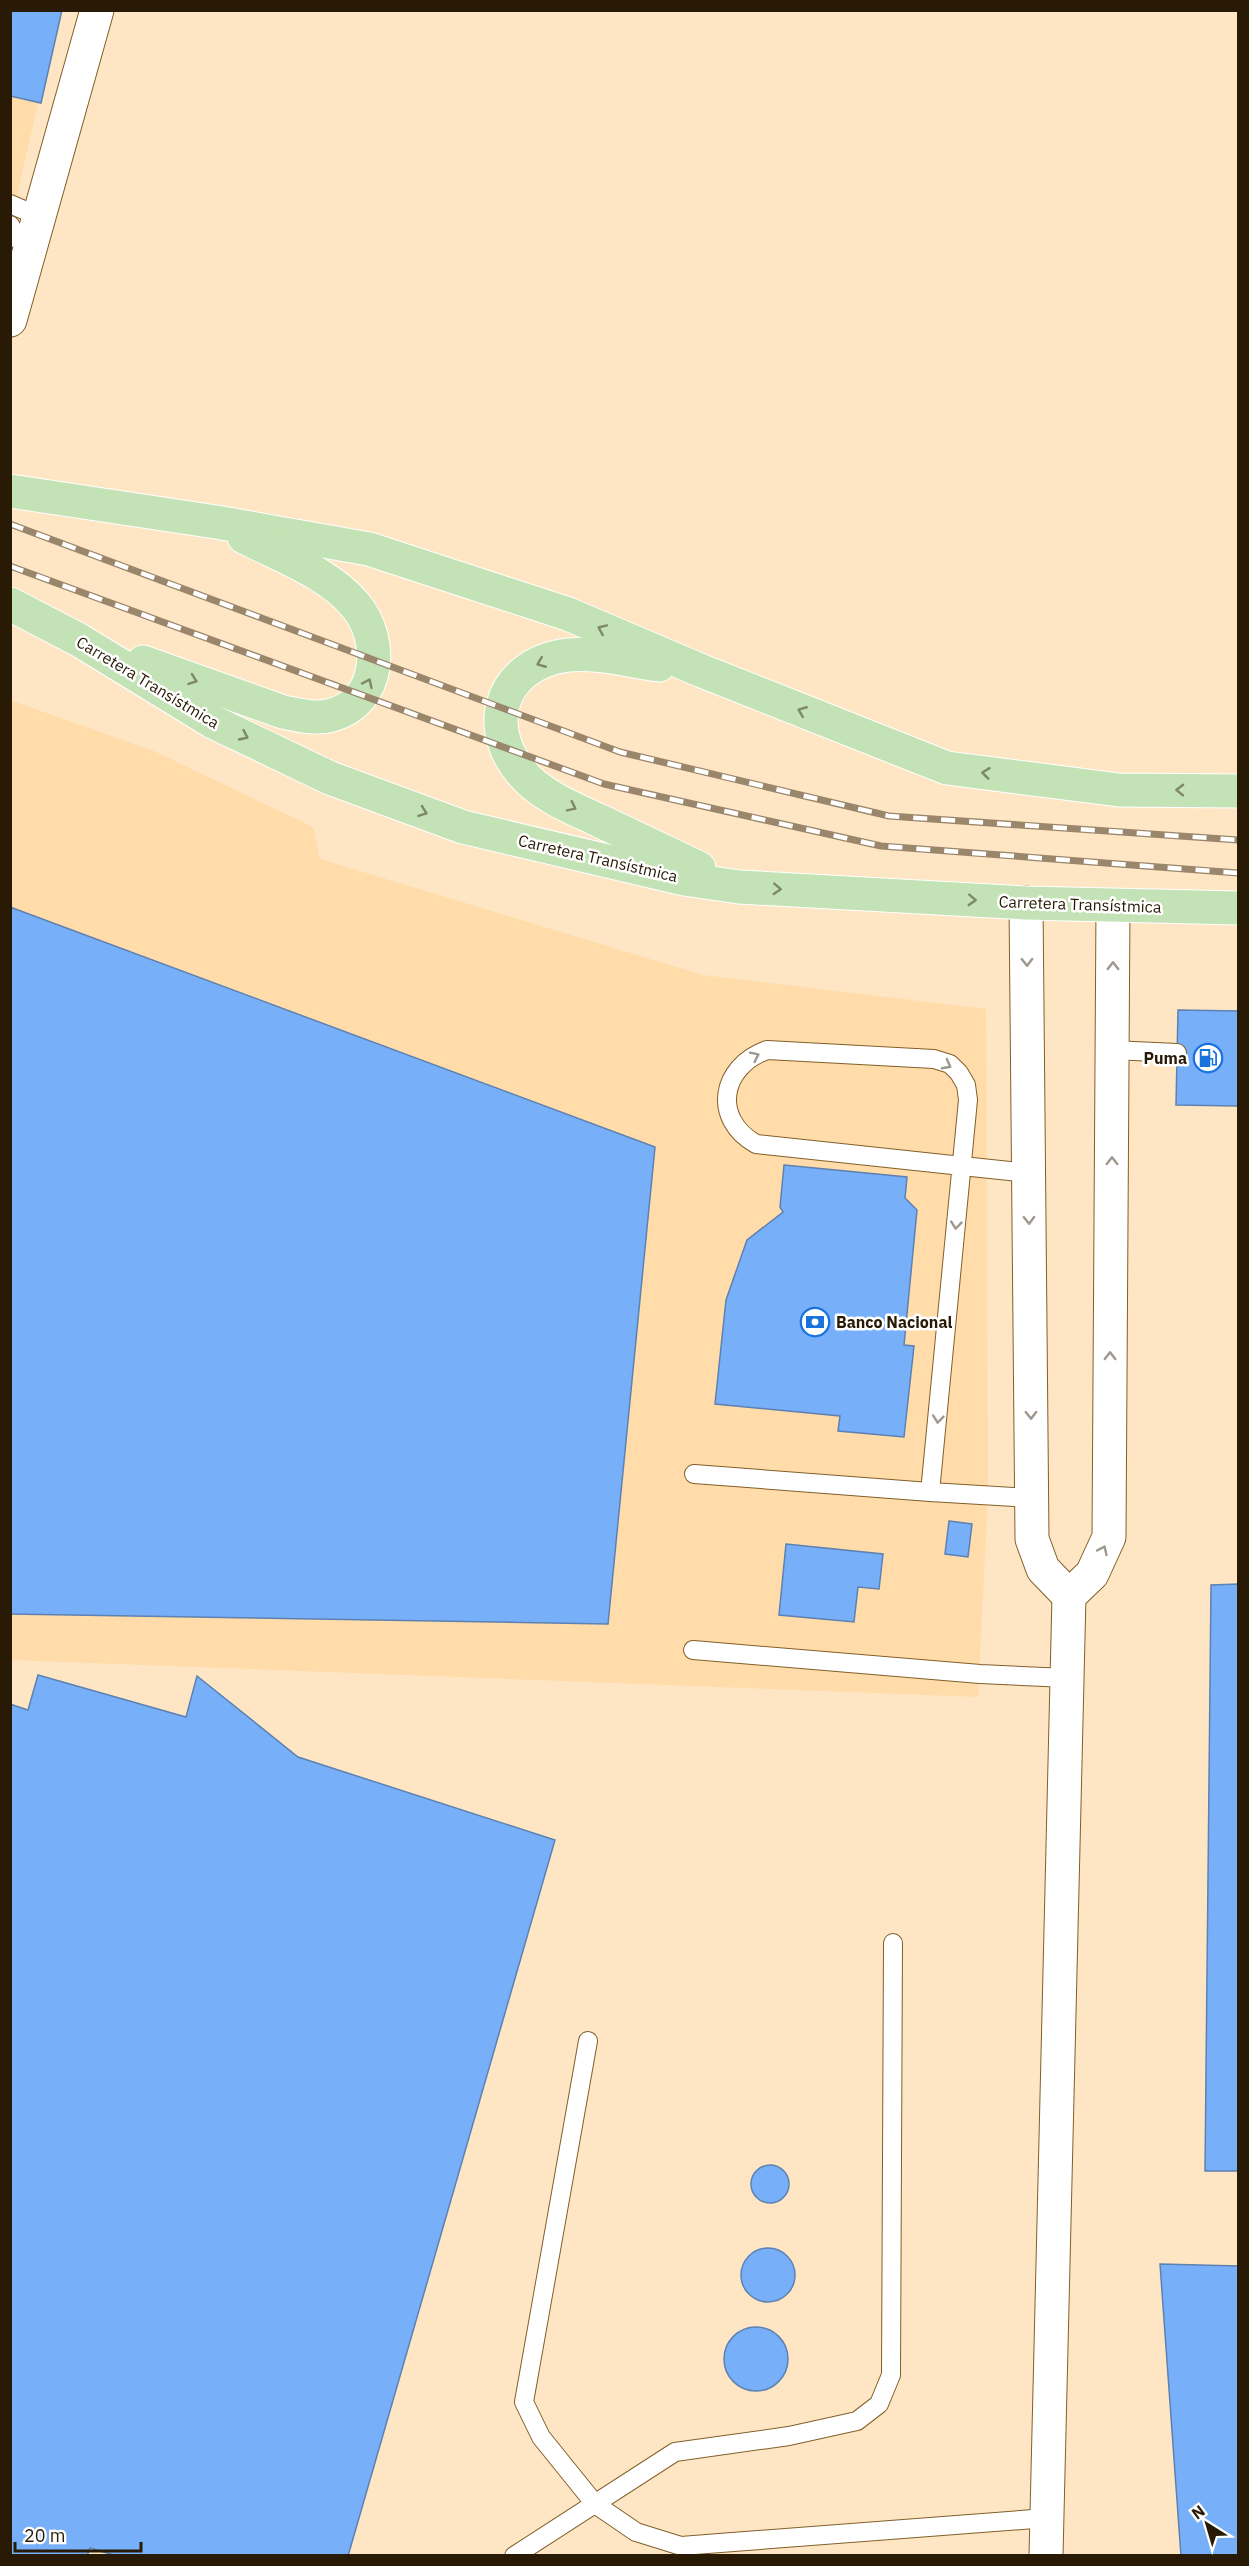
<svg xmlns="http://www.w3.org/2000/svg" width="1249" height="2566" font-family="'IBM Plex Sans',sans-serif">
	<rect width="100%" height="100%" fill="#fee6c5"/>
	<!-- built -->
	<g fill="#ffdcaa">
		<polygon points="11,11 59,11 11,221"/>
		<polygon points="10,700 154,751 313,827 320,859 703,975 986,1009 988,1495 978,1697 11,1660"/>
	</g>
	<!-- building -->
	<g fill="#78aff9" stroke="#5d81b1" stroke-width="1.5">
		<polygon points="10,10 62,10 41,103 10,96"/>
		<polygon points="10,907 655,1147 608,1624 10,1614"/>
		<polygon points="1178,1010 1238,1011 1238,1106 1176,1105"/>
		<polygon points="784,1165 907,1177 905,1198 917,1210 904,1345 914,1346 904,1437 838,1431 840,1416 715,1404 726,1300 747,1240 783,1212 780,1207"/>
		<polygon points="949,1521 972,1524 968,1557 945,1554"/>
		<polygon points="786,1544 883,1554 879,1589 858,1587 854,1622 779,1615"/>
		<polygon points="1238,1584 1238,2171 1205,2171 1211,1585"/>
		<polygon points="38,1675 186,1717 197,1676 298,1757 555,1840 348,2556 117,2556 90,2548 87,2556 10,2556 10,1704 28,1710"/>
		<circle cx="770" cy="2184" r="19"/>
		<circle cx="768" cy="2275" r="27"/>
		<polygon points="1160,2264 1238,2266 1238,2556 1181,2556"/>
		<circle cx="756" cy="2359" r="32"/>
	</g>
	<g fill="none" stroke-linecap="round" stroke-linejoin="round">
		<!-- lane casing -->
		<g stroke="#825f29" stroke-width="20">
			<g id="lane">
				<polyline points="10,204 40,217"/>
				<polyline points="10,225 13,230 10,238"/>
				<polyline points="1112,1050 1177,1053"/>
				<polyline points="694,1474 930,1492 1032,1498"/>
				<path d="M 930,1492 L 968,1100 L 966,1085 L 959,1073 L 950,1064 L 934,1059 L 767,1050 C 720,1067 712,1119 756,1144 L 962,1166 L 1029,1173"/>
				<polyline points="693,1650 980,1674 1067,1678"/>
				<polyline points="588,2041 524,2402 541,2437 595,2504 636,2532 681,2546 1047,2518"/>
				<polyline points="514,2556 675,2452 789,2436 857,2421 879,2404 891,2375 893,1943"/>
			</g>
		</g>
		<!-- street casing -->
		<g stroke="#825f29" stroke-width="35">
			<g id="street">
				<polyline points="10,320 97,10"/>
				<polyline points="1026,903 1032,1539 1043,1569 1069,1596"/>
				<polyline points="1046,2556 1069,1596 1092,1574 1109,1537 1113,906"/>
			</g>
		</g>
		<!-- primary casing -->
		<g stroke="#fff" stroke-width="35">
			<g id="primary">
				<polyline points="10,491 216,522 369,549 568,614 702,671 947,768 1119,790 1238,791"/>
				<polyline points="10,604 79,640 213,722 330,778 463,827 684,879 739,887 1026,903 1238,908"/>
				<path d="M 143,662 L 283,712 C 299,715 316,720 332,715 C 381,701 384,640 356,606 C 331,574 279,555 244,537"/>
				<path d="M 659,665 C 630,661 597,652 568,655 C 495,664 479,737 533,784 C 552,800 577,810 600,821 C 633,837 666,852 699,868"/>
			</g>
		</g>
		<!-- lane -->
		<use href="#lane" stroke="#fff" stroke-width="18"/>
		<!-- street -->
		<use href="#street" stroke="#fff" stroke-width="33"/>
		<!-- primary -->
		<use href="#primary" stroke="#c3e2b5" stroke-width="33"/>
		<!-- rail casing -->
		<g stroke="#9a866b" stroke-width="7">
			<g id="rail">
				<polyline points="10,524 620,752 889,816 1238,840"/>
				<polyline points="10,566 604,784 881,846 1238,873"/>
			</g>
		</g>
		<!-- rail -->
		<use href="#rail" stroke="#fff" stroke-width="4.5" stroke-dasharray="14" stroke-linecap="butt"/>
	</g>
	<!-- one-way arrows -->
	<defs><path id="oneway-chevron" d="M-2-3.5L2.5 0L-2 3.5" fill="none" stroke-width="1.6" stroke-linecap="round" stroke-linejoin="round" transform="scale(1.5)"/></defs>
	<g stroke="#7d8865">
		<use href="#oneway-chevron" transform="translate(602 629) rotate(-157)"/>
		<use href="#oneway-chevron" transform="translate(541 663) rotate(158)"/>
		<use href="#oneway-chevron" transform="translate(193 680) rotate(20)"/>
		<use href="#oneway-chevron" transform="translate(368 683) rotate(-65)"/>
		<use href="#oneway-chevron" transform="translate(802 711) rotate(-158)"/>
		<use href="#oneway-chevron" transform="translate(244 736) rotate(25)"/>
		<use href="#oneway-chevron" transform="translate(986 773) rotate(-173)"/>
		<use href="#oneway-chevron" transform="translate(1180 790) rotate(-179)"/>
		<use href="#oneway-chevron" transform="translate(572 807) rotate(26)"/>
		<use href="#oneway-chevron" transform="translate(423 812) rotate(20)"/>
		<use href="#oneway-chevron" transform="translate(777 889) rotate(3)"/>
		<use href="#oneway-chevron" transform="translate(972 900) rotate(3)"/>
	</g>
	<g stroke="#9e988e">
		<use href="#oneway-chevron" transform="translate(1027 962) rotate(89)"/>
		<use href="#oneway-chevron" transform="translate(1113 966) rotate(-90)"/>
		<use href="#oneway-chevron" transform="translate(755 1056) rotate(-26)"/>
		<use href="#oneway-chevron" transform="translate(947 1065) rotate(28)"/>
		<use href="#oneway-chevron" transform="translate(1112 1161) rotate(-90)"/>
		<use href="#oneway-chevron" transform="translate(1029 1220) rotate(89)"/>
		<use href="#oneway-chevron" transform="translate(956 1225) rotate(96)"/>
		<use href="#oneway-chevron" transform="translate(1110 1356) rotate(-90)"/>
		<use href="#oneway-chevron" transform="translate(1031 1415) rotate(89)"/>
		<use href="#oneway-chevron" transform="translate(938 1419) rotate(96)"/>
		<use href="#oneway-chevron" transform="translate(1103 1550) rotate(-65)"/>
	</g>
	<!-- icons -->
	<defs>
		<g id="fuel-ring" transform="scale(1.5)"><circle r="9.5" fill="#fff" stroke="#1873dc" stroke-width="1.5"/><path d="M-5.5-6h7V0h2V4h1.3V-2.5L3-4.5l.8-.8L6-3V5H2.5V1h-1V6h-7ZM-4.2-4.7v3.2H.2V-4.7Z" fill="#1873dc"/></g>
		<g id="bank-ring" transform="scale(1.5)"><circle r="9.5" fill="#fff" stroke="#1873dc" stroke-width="1.5"/><path d="M-6-4H6V4H-6ZM0-2.3a2.3 2.3 0 1 0 0 4.6a2.3 2.3 0 1 0 0-4.6Z" fill="#1873dc"/></g>
	</defs>
	<g fill-rule="evenodd">
		<use href="#fuel-ring" x="1208" y="1058"/>
		<use href="#bank-ring" x="815" y="1322"/>
	</g>
	<g text-anchor="middle" stroke-width="5" stroke-linejoin="round" paint-order="stroke">
		<!-- street labels -->
		<g font-size="16" fill="#281a04" stroke="#fff">
			<text transform="translate(148 682) rotate(31)" y="6">Carretera Transístmica</text>
			<text transform="translate(598 858) rotate(13)" y="6">Carretera Transístmica</text>
			<text transform="translate(1080 904) rotate(2)" y="6">Carretera Transístmica</text>
		</g>
		<!-- poi labels -->
		<g font-size="16" font-weight="bold" fill="#281a04" stroke="#fff" text-anchor="end">
			<text x="1187" y="1064">Puma</text>
			<text x="836" y="1328" text-anchor="start">Banco Nacional</text>
		</g>
	</g>
	<!-- border -->
	<rect width="1249" height="2566" fill="none" stroke="#281a04" stroke-width="24"/>
	<!-- north arrow -->
	<g transform="translate(1207 2524) rotate(323)" stroke="#ffffff" stroke-width="4.5" paint-order="stroke">
	<path d="M0-4.5L10 22L0 15L-10 22Z" fill="#281a04"/>
	<text y="-9" font-size="16" font-weight="bold" text-anchor="middle" fill="#281a04">N</text>
	</g>
	<!-- scale -->
	<path d="M15 2542v9h126v-9" fill="none" stroke="#281a04" stroke-width="3"/>
	<text x="24" y="2542" font-size="18" fill="#281a04" stroke="#ffffff" stroke-width="4.5" paint-order="stroke">20 m</text>
</svg>
